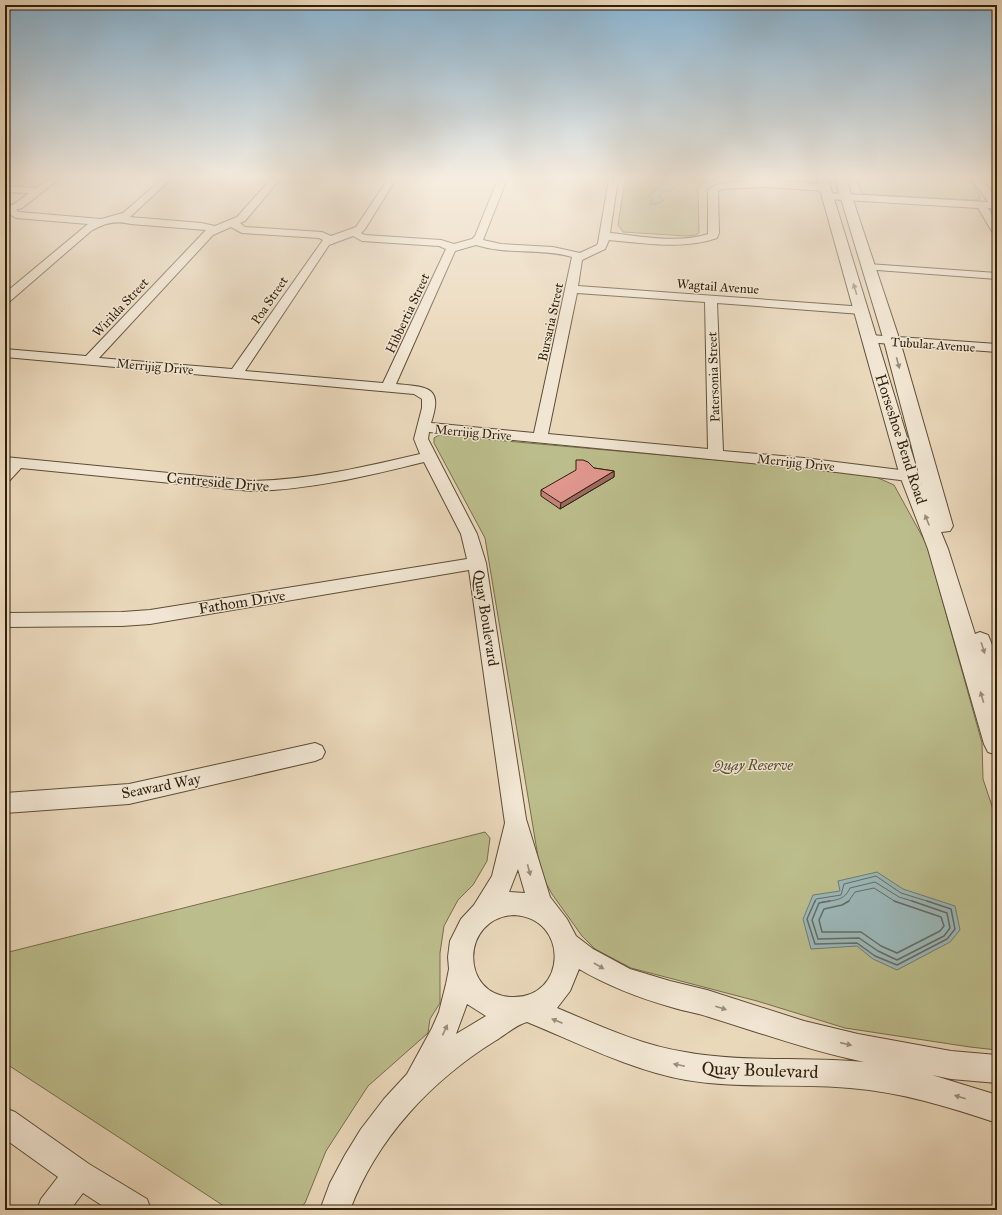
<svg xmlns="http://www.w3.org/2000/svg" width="1002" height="1215" font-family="'IM FELL Great Primer',serif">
	<rect width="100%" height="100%" fill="#ead8bb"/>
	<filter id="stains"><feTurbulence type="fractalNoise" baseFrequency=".005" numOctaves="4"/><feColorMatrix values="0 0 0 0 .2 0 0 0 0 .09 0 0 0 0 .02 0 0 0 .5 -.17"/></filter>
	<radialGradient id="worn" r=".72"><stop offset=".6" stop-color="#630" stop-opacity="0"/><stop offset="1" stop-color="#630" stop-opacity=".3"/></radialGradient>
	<!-- green -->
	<g fill="#bcbd8c" stroke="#766e4b">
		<polygon points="625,179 717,179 702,184 698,188 699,233 695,235 686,236 623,232 618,225"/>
		<polygon points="856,179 967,179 973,184 980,196 979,200 973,200 864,194 861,192"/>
		<polygon points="439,435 796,467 876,477 894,485 927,545 982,743 983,779 997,821 997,1050 970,1047 845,1028 757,1001 631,968 595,949 582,936 552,894 543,878 539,863 485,538 434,443 434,438"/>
		<polygon points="485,832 490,838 487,861 473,885 458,900 444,926 440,953 440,1003 430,1019 428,1033 368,1086 326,1151 305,1203 299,1210 230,1210 5,1063 5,953"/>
	</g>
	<!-- water -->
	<g fill="#9bb8ba" stroke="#707b74">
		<polygon points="671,180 682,184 672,188 672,191 665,191 659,196 664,200 657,204 650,204 652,199 648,195 656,190 656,188 662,186 660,184 662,181"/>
		<polygon points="877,872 903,889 955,906 960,930 950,942 897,970 873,959 857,946 811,949 803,919 813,895 840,891 838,881"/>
	</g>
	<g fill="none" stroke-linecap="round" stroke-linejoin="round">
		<!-- shore-far1 -->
		<g stroke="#656c62" stroke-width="1">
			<polyline points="815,902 816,899 841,895 844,884 876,876 901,893 930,902"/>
			<path d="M 822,902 C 835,900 844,901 850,888 L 875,882 L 899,897 L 915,902"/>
			<polyline points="848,902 855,892 874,888 896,902"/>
		</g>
		<!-- shore -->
		<g stroke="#656c62" stroke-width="1.5">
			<polyline points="815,901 807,919 815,944 857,943 875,956 897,965 947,939 955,929 951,909 927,901"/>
			<polyline points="830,901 819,903 812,920 818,939 859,938 878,951 897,960 944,936 950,928 947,913 912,901"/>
			<polyline points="849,901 842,905 824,909 819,920 822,932 861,932 881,946 897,953 940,931 944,926 941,917 894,901"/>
		</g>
		<!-- minor casing -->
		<g stroke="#5e4d36" stroke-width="2">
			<g id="minor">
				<path d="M 49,179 L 59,179 L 22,208 L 16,210 L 19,212 L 101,219 L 123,213 L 162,179 L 171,179 L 130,217 L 201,223 L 215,226 L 237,217 L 271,179 L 280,179 L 245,221 L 240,223 L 245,227 L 322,232 L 331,236 L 356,227 L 388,179 L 396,179 L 365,229 L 361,233 L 365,235 L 441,240 L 454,244 L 472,239 L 475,236 L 498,179 L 507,179 L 483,240 L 501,244 L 553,247 L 580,253 L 597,245 L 598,243 L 609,179 L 618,179 L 610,233 C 641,236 678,244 708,234 L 708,190 C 721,175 809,181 828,186 L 830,188 L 825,191 L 766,187 L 723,189 L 718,191 L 719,233 L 717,238 C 682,250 644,243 609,240 L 605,249 L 582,260 L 578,286 L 865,307 L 867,310 L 865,313 L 861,314 L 717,303 L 723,451 L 804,458 L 924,473 L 929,475 L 932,478 L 929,481 L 924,483 L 804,468 L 429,432 L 428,439 L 477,534 L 486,563 L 526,819 L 550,897 L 567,919 L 576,936 L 593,949 L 630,969 L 670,981 L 707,990 L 804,1021 L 858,1034 L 951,1051 L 997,1055 L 997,1083 L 951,1079 L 932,1075 L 997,1095 L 997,1123 C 949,1107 901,1092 850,1088 C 795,1083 740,1089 686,1080 C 631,1070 578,1043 527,1022 C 516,1025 505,1035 495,1041 C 432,1080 376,1139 350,1210 L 320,1210 L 330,1183 L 345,1155 L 361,1129 L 384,1099 L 407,1074 L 432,1028 L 439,1012 L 446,984 L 449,969 L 448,957 L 450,941 L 461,919 L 474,905 L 492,876 L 505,823 L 469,570 L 150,624 L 122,626 L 5,627 L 5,613 L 122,612 L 150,610 L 467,559 L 461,534 L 424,462 C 367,476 310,490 251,491 L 21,468 L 10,480 L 5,482 L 5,457 L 251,481 C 309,480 364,467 420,454 L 414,439 L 422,408 L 422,399 L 414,394 L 5,357 L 5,349 L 86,356 L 206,230 L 131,224 C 116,220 104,223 91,231 L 9,302 L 5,303 L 5,293 L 88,224 L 16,218 L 7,213 L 5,214 L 5,208 L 14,204 L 29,193 L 5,192 L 5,186 L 36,188 ZM 231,227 L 242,233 L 319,238 L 323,240 L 232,369 L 99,358 L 213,235 ZM 353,236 L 362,241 L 439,246 L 446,249 L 383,383 L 245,371 L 329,245 ZM 476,245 C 507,255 541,248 572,257 L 534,433 L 431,423 C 443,387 429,387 396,384 L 455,251 ZM 577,293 L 705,302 L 708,449 L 548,434 ZM 518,869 L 525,893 L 509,892 ZM 514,915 C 570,918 567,999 512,997 C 460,996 460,918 514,915 ZM 579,969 C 608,986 639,998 671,1007 C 684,1011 697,1013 709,1017 C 761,1033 811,1051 864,1062 C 805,1056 744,1063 685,1052 C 640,1045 598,1025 557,1008 L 570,991 ZM 467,1004 L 486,1016 L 456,1034 Z"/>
				<path d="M 971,179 L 980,179 C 989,187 997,196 997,209 L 988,208 L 997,223 L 997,234 L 993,233 L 978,208 L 828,199 L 823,196 L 828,193 L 988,202 L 980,190 Z"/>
				<polygon points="868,264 997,273 997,279 864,269 862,267"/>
				<polygon points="870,335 997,344 997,352 866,342 864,339 866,336"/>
				<polygon points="315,743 322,746 325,752 322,758 315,761 129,804 5,813 5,793 129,784"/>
				<polygon points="5,1108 15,1112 89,1164 147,1199 151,1210 109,1210 83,1193 70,1210 37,1210 41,1199 58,1177 5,1139"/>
			</g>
		</g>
		<!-- tertiary casing -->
		<g stroke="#5e4d36" stroke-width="2">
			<polygon id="tertiary" points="817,179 828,179 922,486 884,341 835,179 846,179 900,341 953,526 950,531 941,532 948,549 975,634 980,632 988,635 997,657 997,755 988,752 984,744 928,549 900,476"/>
		</g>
		<!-- minor -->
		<use href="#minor" fill="#f1e6d3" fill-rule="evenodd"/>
		<!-- tertiary -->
		<use href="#tertiary" fill="#f1e6d3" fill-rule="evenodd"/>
	</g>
	<!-- wall -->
	<polygon fill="#c2837b" stroke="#2f1f0a" points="594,468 614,471 614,477 560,509 541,496 541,490"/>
	<!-- shaded-wall -->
	<polygon fill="#9e6a64" stroke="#2f1f0a" points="614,471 614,477 560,509 561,503"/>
	<!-- building -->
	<polygon fill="#e1988f" stroke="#2f1f0a" points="576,460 583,460 588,462 594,468 614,471 561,503 541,490 576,470"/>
	<!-- one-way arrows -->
	<defs><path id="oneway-solid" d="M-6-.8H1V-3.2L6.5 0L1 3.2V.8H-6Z"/></defs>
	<g fill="#9a8c79">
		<use href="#oneway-solid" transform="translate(855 289) rotate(-107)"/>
		<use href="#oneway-solid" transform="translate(898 363) rotate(75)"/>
		<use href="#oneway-solid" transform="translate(927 520) rotate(-112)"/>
		<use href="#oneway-solid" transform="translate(983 648) rotate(72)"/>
		<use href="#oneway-solid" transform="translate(982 697) rotate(-106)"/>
		<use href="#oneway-solid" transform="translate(529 870) rotate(75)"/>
		<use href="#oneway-solid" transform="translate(599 966) rotate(30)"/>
		<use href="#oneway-solid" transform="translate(721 1008) rotate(18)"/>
		<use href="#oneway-solid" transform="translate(557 1021) rotate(-157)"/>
		<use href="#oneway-solid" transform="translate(445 1030) rotate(-65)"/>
		<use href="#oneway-solid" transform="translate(846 1044) rotate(13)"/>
		<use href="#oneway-solid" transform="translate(679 1065) rotate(-168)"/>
		<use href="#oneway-solid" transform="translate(960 1097) rotate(-163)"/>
	</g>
	<!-- sky -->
	<linearGradient id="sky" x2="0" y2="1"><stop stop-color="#89b6d6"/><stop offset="0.51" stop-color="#f6ede0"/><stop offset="1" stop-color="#f6ede0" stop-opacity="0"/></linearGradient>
	<rect width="1002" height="349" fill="url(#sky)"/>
	<g text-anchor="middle" stroke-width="3" stroke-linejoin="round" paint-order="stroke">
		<!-- far-street labels -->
		<g font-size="13" fill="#2f1f0a" stroke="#f1e6d3">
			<text transform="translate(718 286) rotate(4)" y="5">Wagtail Avenue</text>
			<text transform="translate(269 300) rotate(-56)" y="5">Poa Street</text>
			<text transform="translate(120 307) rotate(-47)" y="5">Wirilda Street</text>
			<text transform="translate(407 313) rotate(-65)" y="5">Hibbertia Street</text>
			<text transform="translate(550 322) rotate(-78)" y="5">Bursaria Street</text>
			<text transform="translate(933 344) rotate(4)" y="5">Tubular Avenue</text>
			<text transform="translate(155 366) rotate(5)" y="5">Merrijig Drive</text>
			<text transform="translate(713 377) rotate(-92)" y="5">Patersonia Street</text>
			<text transform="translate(473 432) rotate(5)" y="5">Merrijig Drive</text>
			<text transform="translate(796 462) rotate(6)" y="5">Merrijig Drive</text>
		</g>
		<!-- street labels -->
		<g font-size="15" fill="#2f1f0a" stroke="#f1e6d3">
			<text transform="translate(901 439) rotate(72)" y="5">Horseshoe Bend Road</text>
			<text transform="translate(218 482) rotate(5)" y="5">Centreside Drive</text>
			<text transform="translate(242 602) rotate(-9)" y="5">Fathom Drive</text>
			<text transform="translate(486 618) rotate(81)" y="5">Quay Boulevard</text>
			<text transform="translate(161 786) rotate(-11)" y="5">Seaward Way</text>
		</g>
		<!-- park labels -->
		<g font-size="15" font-style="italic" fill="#594e31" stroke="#f1e6d3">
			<text x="753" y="770">Quay Reserve</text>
		</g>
		<!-- near-street labels -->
		<g font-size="18" fill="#2f1f0a" stroke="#f1e6d3">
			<text transform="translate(760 1070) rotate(2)" y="6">Quay Boulevard</text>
		</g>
	</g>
	<!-- margin -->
	<rect width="1002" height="1215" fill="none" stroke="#ead8bb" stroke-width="20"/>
	<rect x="6" y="6" width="990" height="1203" fill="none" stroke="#2f1f0a" stroke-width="2"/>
	<rect x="10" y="10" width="982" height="1195" fill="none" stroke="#2f1f0a"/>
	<rect width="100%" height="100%" filter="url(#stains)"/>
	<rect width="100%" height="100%" fill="url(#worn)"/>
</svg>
